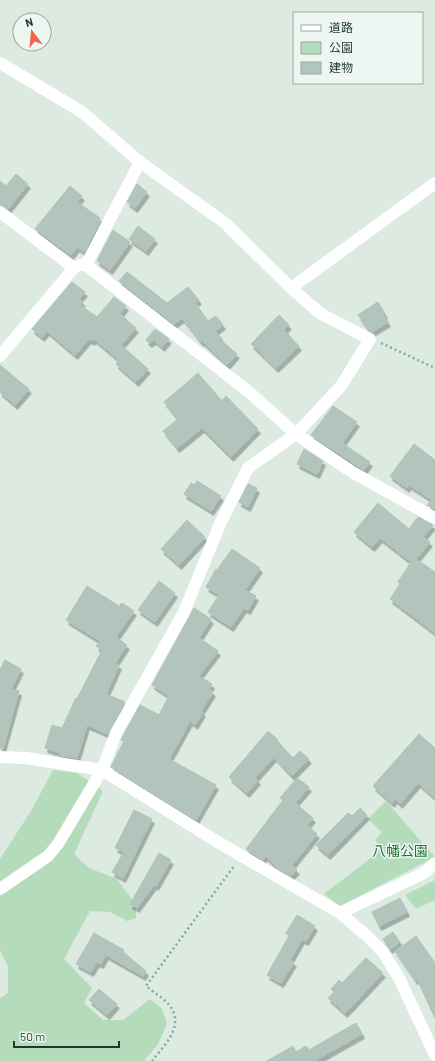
<svg xmlns="http://www.w3.org/2000/svg" width="435" height="1061" font-family="Barlow,'Noto Sans JP',sans-serif">
	<defs>
		<filter id="shadow"><feDropShadow dx="2.5" dy="4.5" stdDeviation="0" flood-color="#0004"/></filter>
	</defs>
	<rect width="100%" height="100%" fill="#ddeae2"/>
	<!-- green -->
	<g fill="#b4dcba">
		<polygon points="53,770 77,773 103,791 74,854 89,868 117,879 136,905 136,918 127,921 110,912 90,911 64,959 92,988 84,1003 103,1020 123,1020 150,999 162,1009 167,1023 158,1044 144,1061 0,1061 0,998 8,993 8,967 0,950 0,859 31,811"/>
		<polygon points="386,801 435,857 340,906 324,894 376,854 373,850 379,845 375,840 382,832 368,819"/>
		<polygon points="435,880 435,900 416,909 405,895"/>
	</g>
	<!-- building -->
	<g fill="#b2c4bb" stroke="#afc3b9" filter="url(#shadow)">
		<polygon points="16,174 28,184 8,209 0,205 0,181 6,186"/>
		<polygon points="137,184 147,192 135,208 127,202"/>
		<polygon points="70,186 82,196 77,202 100,218 99,220 100,221 84,252 77,247 71,255 35,229"/>
		<polygon points="138,226 155,239 146,251 129,239"/>
		<polygon points="113,230 130,242 110,270 97,261"/>
		<polygon points="127,272 167,303 188,287 199,300 195,303 208,321 216,316 223,325 215,331 223,340 222,341 237,354 227,365 202,341 201,342 182,318 174,324 119,281"/>
		<polygon points="72,282 85,292 79,299 83,302 80,305 97,317 114,297 126,306 120,314 136,328 121,345 148,369 136,382 116,364 119,360 94,339 92,341 89,339 75,355 47,331 42,337 32,329"/>
		<polygon points="378,302 385,314 383,315 388,322 372,332 368,329 358,315"/>
		<polygon points="279,315 289,325 284,330 299,346 276,368 251,344"/>
		<polygon points="155,329 169,339 162,347 154,340 149,343 146,340"/>
		<polygon points="0,365 29,389 15,405 0,392"/>
		<polygon points="198,373 222,401 226,396 258,429 231,457 202,428 177,448 163,431 178,419 164,402"/>
		<polygon points="333,406 357,422 342,443 370,462 364,470 311,435"/>
		<polygon points="414,444 435,460 435,509 427,505 432,500 409,485 407,488 390,476"/>
		<polygon points="304,449 323,461 317,474 297,464"/>
		<polygon points="197,481 221,496 211,511 184,494 191,483 195,485"/>
		<polygon points="248,484 257,488 248,507 239,502"/>
		<polygon points="378,503 409,529 418,517 433,525 423,537 430,542 416,559 435,572 435,633 390,599 400,584 398,582 411,562 380,538 372,547 354,532"/>
		<polygon points="187,520 205,537 179,565 161,549"/>
		<polygon points="232,549 260,568 245,590 256,596 248,610 244,608 231,627 208,612 219,595 206,587 216,569 217,570"/>
		<polygon points="159,581 175,593 155,622 138,610"/>
		<polygon points="87,586 119,606 122,603 134,611 116,637 127,645 115,663 119,665 106,694 125,702 108,734 87,725 77,758 60,755 61,753 45,748 52,725 62,728 76,698 77,699 102,650 96,646 100,641 66,620"/>
		<polygon points="194,608 211,619 199,638 218,651 199,676 212,684 209,689 213,692 201,711 203,712 195,725 190,721 169,759 216,785 196,820 111,767 124,741 121,740 123,736 140,705 159,715 169,696 152,685"/>
		<polygon points="5,660 21,669 11,689 19,691 3,748 0,748 0,670"/>
		<polygon points="268,731 278,740 277,741 293,758 300,751 309,759 292,776 274,757 255,778 258,780 247,793 229,777"/>
		<polygon points="419,734 435,748 435,798 418,783 400,804 395,799 392,803 373,786"/>
		<polygon points="297,778 309,787 295,803 313,818 307,825 317,834 292,865 297,870 291,876 277,868 265,856 263,860 246,849 283,800 280,798"/>
		<polygon points="360,808 367,815 328,855 316,845 348,813 352,816"/>
		<polygon points="134,810 152,819 123,878 112,872 124,852 115,848"/>
		<polygon points="159,853 171,860 156,886 154,885 137,908 130,904"/>
		<polygon points="400,898 407,912 379,926 372,912"/>
		<polygon points="297,915 315,926 306,941 302,939 290,960 294,962 281,983 267,975 289,936 286,933"/>
		<polygon points="393,932 400,942 390,949 383,939"/>
		<polygon points="94,933 124,950 123,952 146,971 143,976 106,955 101,964 97,962 91,972 76,964"/>
		<polygon points="416,936 435,963 435,1018 417,979 415,980 395,951"/>
		<polygon points="366,958 383,973 345,1013 328,998 334,992 331,989 339,980 342,983"/>
		<polygon points="99,989 117,1004 107,1015 89,1000"/>
		<polygon points="356,1023 362,1034 316,1060 316,1061 267,1061 293,1046 296,1052 306,1046 309,1050"/>
	</g>
	<g fill="none" stroke-linecap="round" stroke-linejoin="round">
		<!-- path -->
		<g stroke="#7caf99" stroke-width="2.5" stroke-dasharray="2 3" stroke-linecap="butt">
			<polyline points="381,343 435,368"/>
			<path d="M 152,1061 C 162,1048 182,1029 173,1011 C 169,1001 154,993 146,986 L 234,866"/>
		</g>
		<!-- minor -->
		<g stroke="#fff" stroke-width="12">
			<polyline points="0,63 82,112 140,162 225,223 291,288 321,314 370,339 341,386 296,434 248,468 220,524 184,612 116,733 102,770 58,844 48,856 0,889"/>
			<polyline points="0,212 74,268"/>
			<polyline points="86,265 140,162"/>
			<polyline points="291,288 435,183"/>
			<polyline points="0,356 74,268 80,265 86,265 249,392 296,434 352,472 435,518"/>
			<polyline points="0,757 26,758 102,770 216,841 340,913 367,936 383,952 399,978 435,1055"/>
			<polyline points="340,913 424,873 435,863"/>
		</g>
	</g>
	<g text-anchor="middle" stroke-width="3" stroke-linejoin="round" paint-order="stroke">
		<!-- park labels -->
		<g font-size="14" fill="#27713b" stroke="#edf6f1">
			<text x="400" y="856">八幡公園</text>
		</g>
	</g>
	<!-- legend -->
	<rect x="293" y="12" width="130" height="72" fill="#edf6f1" stroke="#9aaaa3"/>
	<rect x="301" y="25" width="20" height="6" fill="#ffffff" stroke="#9aaaa3"/>
	<text x="329" y="32" font-size="12" fill="#1e392f">道路</text>
	<rect x="301" y="42" width="20" height="12" fill="#b4dcba" stroke="#9aaaa3"/>
	<text x="329" y="52" font-size="12" fill="#1e392f">公園</text>
	<rect x="301" y="62" width="20" height="12" fill="#b2c4bb" stroke="#9aaaa3"/>
	<text x="329" y="72" font-size="12" fill="#1e392f">建物</text>
	<!-- north arrow -->
	<g transform="translate(32 32) rotate(344)"><circle r="19" fill="#edf6f1" stroke="#9aaaa3"/>
	<path d="M0-3L7 15L0 10L-7 15Z" fill="#f7624d"/>
	<text y="-6" font-size="11" font-weight="bold" text-anchor="middle" fill="#1e392f">N</text>
	</g>
	<!-- scale -->
	<path d="M14 1041v6h105v-6" fill="none" stroke="#1e392f" stroke-width="2"/>
	<text x="20" y="1041" font-size="12" fill="#1e392f" stroke="#edf6f1" stroke-width="3" paint-order="stroke">50 m</text>
</svg>
